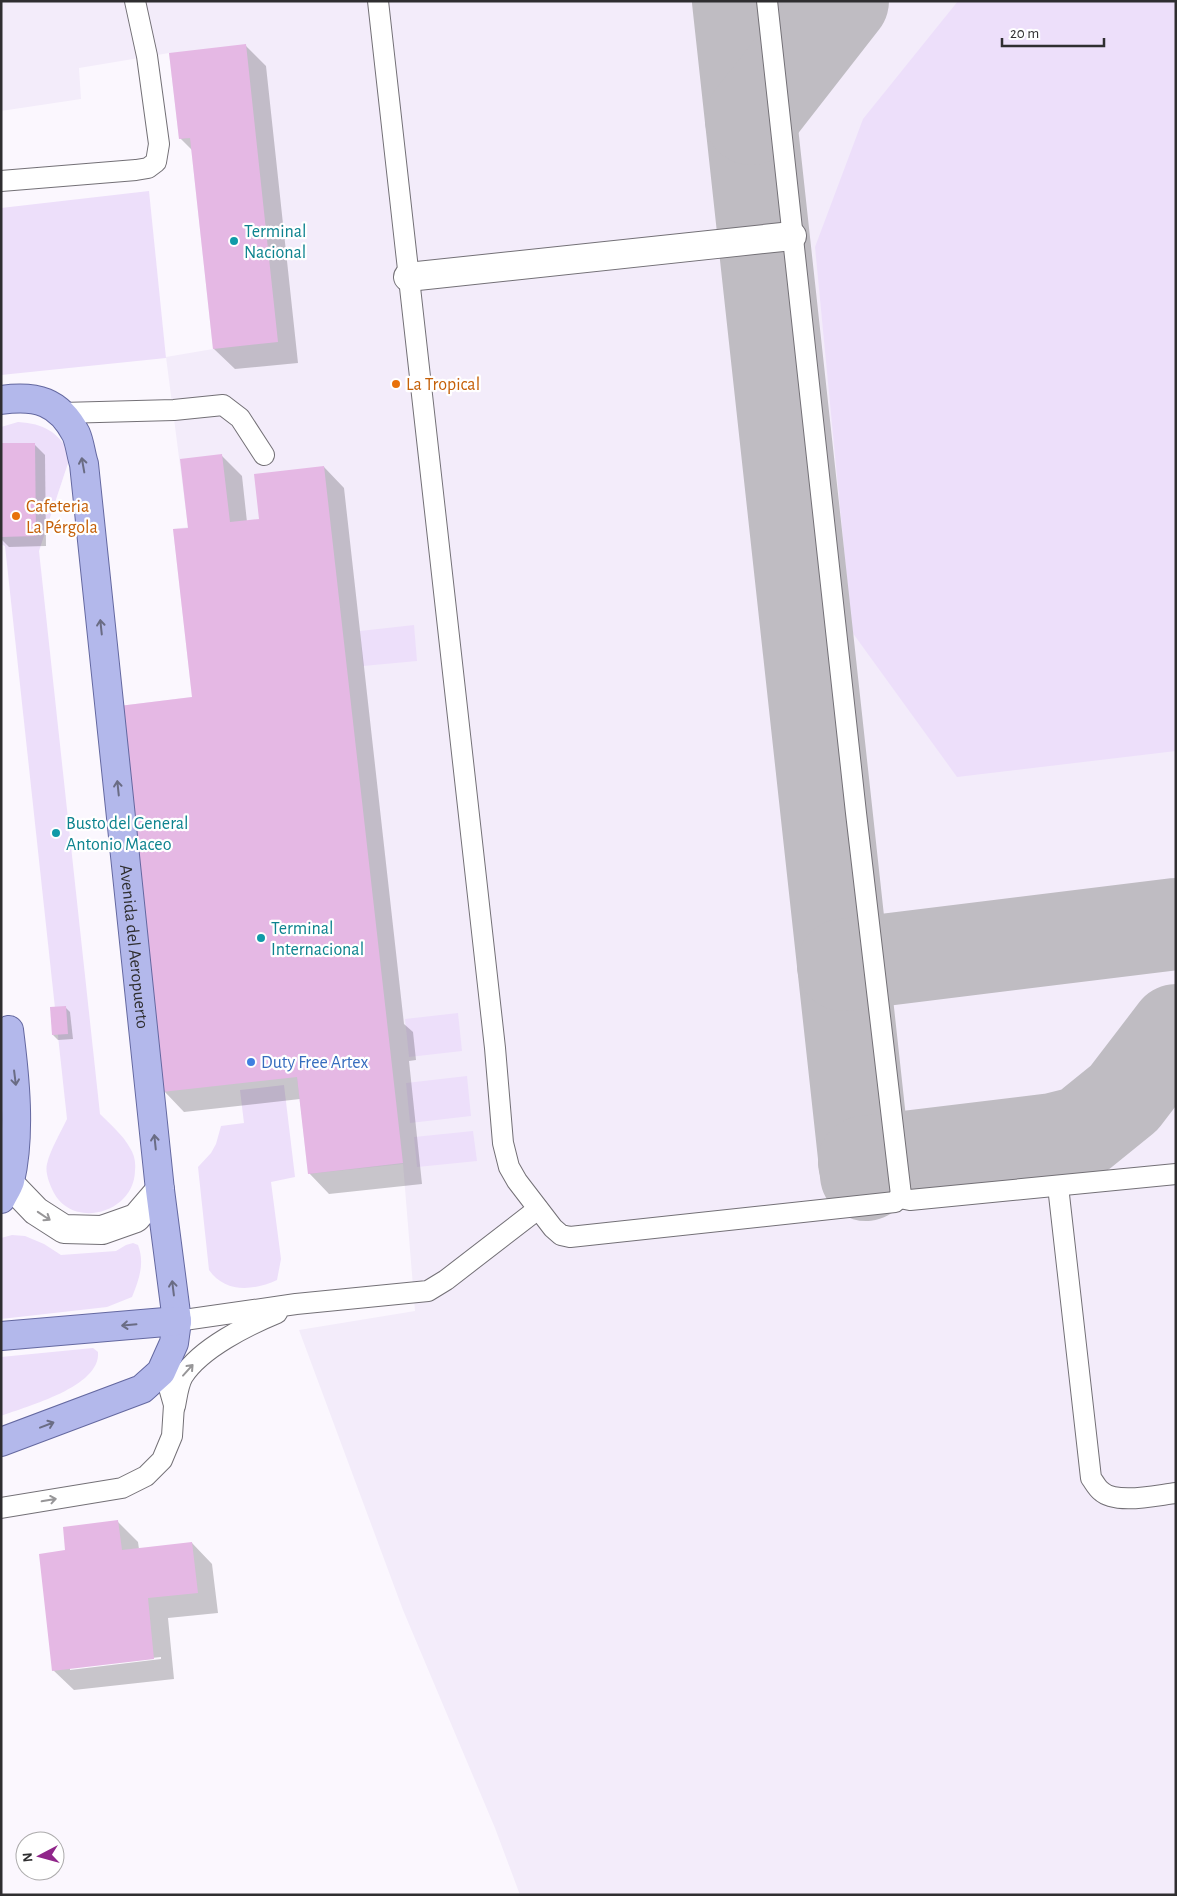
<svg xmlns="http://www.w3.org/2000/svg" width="1177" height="1896" font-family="'Alegreya Sans',sans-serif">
	<rect width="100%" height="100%" fill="#fbf7fe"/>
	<!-- built -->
	<polygon fill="#f3ecfa" points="1,1 1176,1 1176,1895 520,1895 495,1828 403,1610 299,1330 415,1311 403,1164 308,1174 297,1077 119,706 192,697 173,529 188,527 166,357 213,349 190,138 179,139 169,53 79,68 81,99 1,111"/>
	<!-- green -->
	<g fill="#eddffa">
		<polygon points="958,1 1176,1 1176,751 957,777 852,632 815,247 863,119"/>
		<polygon points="149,191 166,358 1,375 1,208"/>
		<path d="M 18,422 C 45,424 56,431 71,454 L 39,551 L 100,1114 C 110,1124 123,1135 130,1148 C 134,1154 136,1162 135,1170 C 135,1214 70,1231 52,1189 C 49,1182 45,1172 47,1164 C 50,1150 61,1132 67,1119 L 5,546 L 1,544 L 1,427 Z"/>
		<polygon points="414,625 417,661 363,666 360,631"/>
		<polygon points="458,1013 462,1051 409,1057 405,1019"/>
		<polygon points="467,1076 471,1116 410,1123 406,1083"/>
		<path d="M 284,1085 L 295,1177 L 271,1182 L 281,1259 L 277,1280 C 253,1291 225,1293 209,1270 L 198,1167 L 211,1153 L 216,1144 L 221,1126 L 244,1123 L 240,1090 Z"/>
		<polygon points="473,1131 477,1161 417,1167 414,1137"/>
		<path d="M 12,1235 L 25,1236 L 44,1244 L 61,1255 L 116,1251 L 126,1245 L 133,1243 L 138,1245 C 145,1263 139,1280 132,1297 L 107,1307 L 1,1319 L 1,1238 Z"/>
		<path d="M 93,1348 L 98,1352 C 101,1387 27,1406 1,1416 L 1,1357 Z"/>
	</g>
	<!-- shadow -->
	<g fill="#0003" fill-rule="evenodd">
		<polygon points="246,46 266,66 298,363 235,369 214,349 193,151 180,138"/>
		<polygon points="34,444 45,455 46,546 9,547 1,539 1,445"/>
		<polygon points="222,456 242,476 247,522 260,520 324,467 344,488 404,1024 413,1032 416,1060 409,1061 422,1184 329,1194 309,1173 300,1099 184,1112 164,1091 193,699 189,529"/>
		<polygon points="65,1007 70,1012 73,1039 58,1040 53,1035"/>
		<path d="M 118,1522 L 138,1542 L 139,1549 L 192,1543 L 212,1564 L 218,1613 L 168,1618 L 174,1679 L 74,1690 L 53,1670 L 67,1551 ZM 161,1657 L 161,1659 L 70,1670 L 70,1667 Z"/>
	</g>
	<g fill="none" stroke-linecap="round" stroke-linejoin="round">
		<!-- taxiway -->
		<g stroke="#bfbcc2" stroke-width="92">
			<polyline points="738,1 866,1175"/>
			<polyline points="751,119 843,1"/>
			<polyline points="843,965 1176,924"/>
			<polyline points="864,1162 1054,1139 1082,1132 1124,1098 1176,1030"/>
		</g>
	</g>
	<!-- building -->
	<g fill="#e5b8e4">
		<polygon points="246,44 278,342 213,349 190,138 179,139 169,53"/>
		<polygon points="1,443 35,443 36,536 1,537"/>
		<polygon points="222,454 230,522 259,519 254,474 324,466 403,1163 308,1174 297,1077 162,1092 119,706 192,697 173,529 188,528 180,459"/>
		<polygon points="66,1006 68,1034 52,1035 50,1007"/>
		<polygon points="118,1520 122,1550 192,1542 198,1593 148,1598 154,1659 52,1671 39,1554 65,1550 63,1527"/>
	</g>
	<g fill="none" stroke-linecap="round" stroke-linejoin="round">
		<!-- lane casing -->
		<g stroke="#737076" stroke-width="22">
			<g id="lane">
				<polyline points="378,1 495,1048 503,1143 509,1167 517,1181 553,1228 561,1235 570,1237 895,1202 901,1195"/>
				<polyline points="767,1 856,813 901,1195 905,1199 910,1200 1176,1174"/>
				<polyline points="1,181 136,170 148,168 156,162 159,144 147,56 135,1"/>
				<polyline points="62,413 174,410 223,405 240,418 264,455"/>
				<path d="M 1058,1186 L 1091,1478 C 1094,1482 1097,1488 1101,1491 C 1116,1505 1157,1495 1176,1493"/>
				<polyline points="177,1321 296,1304 428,1291 446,1280 538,1209"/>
				<path d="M 175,1406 C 177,1396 178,1385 183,1376 C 201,1348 248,1325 277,1313"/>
				<polyline points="1,1508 122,1488 146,1476 162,1460 172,1436 174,1405 168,1384 161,1372"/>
			</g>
		</g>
		<!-- street casing -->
		<g stroke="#737076" stroke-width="30">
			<g id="street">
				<polyline points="408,277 792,236"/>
				<polyline points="9,1183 36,1211 64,1229 102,1230 136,1218 160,1190"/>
			</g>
		</g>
		<!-- primary casing -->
		<g stroke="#6468a0" stroke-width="30">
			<g id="primary">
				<path id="s1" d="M 1,400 C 36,395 59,401 76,434 C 80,443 81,455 84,464 L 160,1190 L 177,1321 L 174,1343 L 161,1372 L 142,1389 L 1,1442"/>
				<path d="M 1,1199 C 4,1193 8,1187 10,1181 C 21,1134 15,1077 9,1030"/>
				<polyline points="1,1336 177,1321"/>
			</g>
		</g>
		<!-- lane -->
		<use href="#lane" stroke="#fff" stroke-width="20"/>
		<!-- street -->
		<use href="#street" stroke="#fff" stroke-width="28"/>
		<!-- primary -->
		<use href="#primary" stroke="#b3b8eb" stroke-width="28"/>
	</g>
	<!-- one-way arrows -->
	<defs><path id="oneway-shaft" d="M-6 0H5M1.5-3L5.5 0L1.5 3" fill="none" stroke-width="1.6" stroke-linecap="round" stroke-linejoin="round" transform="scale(1.25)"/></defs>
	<g stroke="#6a6c84">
		<use href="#oneway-shaft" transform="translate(83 465) rotate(-100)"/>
		<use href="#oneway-shaft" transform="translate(101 627) rotate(-96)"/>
		<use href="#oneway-shaft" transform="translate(118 788) rotate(-96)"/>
		<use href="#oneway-shaft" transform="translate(15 1078) rotate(83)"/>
		<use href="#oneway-shaft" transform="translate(155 1142) rotate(-96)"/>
		<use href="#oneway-shaft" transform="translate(173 1288) rotate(-97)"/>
		<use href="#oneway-shaft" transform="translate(129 1325) rotate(175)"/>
		<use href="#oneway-shaft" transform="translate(47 1425) rotate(-21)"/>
	</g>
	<g stroke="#979698">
		<use href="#oneway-shaft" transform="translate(44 1216) rotate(34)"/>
		<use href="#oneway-shaft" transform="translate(188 1370) rotate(-48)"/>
		<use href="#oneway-shaft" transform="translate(49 1500) rotate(-10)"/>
	</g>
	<!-- markers -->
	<g fill="#0f9aa8" stroke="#fff" stroke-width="2">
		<circle cx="234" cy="241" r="5"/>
		<circle cx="56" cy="833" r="5"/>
		<circle cx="261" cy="938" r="5"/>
	</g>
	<g fill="#e8710a" stroke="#fff" stroke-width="2">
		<circle cx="396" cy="384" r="5"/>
		<circle cx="16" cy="516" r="5"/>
	</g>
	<circle fill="#3f7fe0" stroke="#fff" stroke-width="2" cx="251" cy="1062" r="5"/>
	<g text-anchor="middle" stroke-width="4.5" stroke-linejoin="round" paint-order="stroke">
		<!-- culture labels -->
		<g font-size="18" fill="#0d838f" stroke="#fff" text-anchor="start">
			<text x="244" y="237">Terminal<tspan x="244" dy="21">Nacional</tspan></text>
			<text x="66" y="829">Busto del General<tspan x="66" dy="21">Antonio Maceo</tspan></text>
			<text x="271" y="934">Terminal<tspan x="271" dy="21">Internacional</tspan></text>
		</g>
		<!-- food labels -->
		<g font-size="18" fill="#c56008" stroke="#fff" text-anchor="start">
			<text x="406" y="390">La Tropical</text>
			<text x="26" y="512">Cafeteria<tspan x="26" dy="21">La Pérgola</tspan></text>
		</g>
		<!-- street labels -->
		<g font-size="18" fill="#2f2e30" stroke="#fff">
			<text dy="6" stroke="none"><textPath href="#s1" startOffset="606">Avenida del Aeropuerto</textPath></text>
		</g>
		<!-- shop labels -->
		<g font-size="18" fill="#366cbe" stroke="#fff" text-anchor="start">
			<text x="261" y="1068">Duty Free Artex</text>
		</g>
	</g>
	<!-- border -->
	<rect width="1177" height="1896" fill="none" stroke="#2f2e30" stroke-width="5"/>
	<!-- north arrow -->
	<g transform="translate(40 1856) rotate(264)"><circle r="24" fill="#ffffff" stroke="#acabac"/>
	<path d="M0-4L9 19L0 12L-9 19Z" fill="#90268a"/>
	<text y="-8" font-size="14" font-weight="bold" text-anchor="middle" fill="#2f2e30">N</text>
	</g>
	<!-- scale -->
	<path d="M1002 38v8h102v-8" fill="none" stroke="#2f2e30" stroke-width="2.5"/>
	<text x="1010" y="38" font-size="15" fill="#2f2e30" stroke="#ffffff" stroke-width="4" paint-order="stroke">20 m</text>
</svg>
